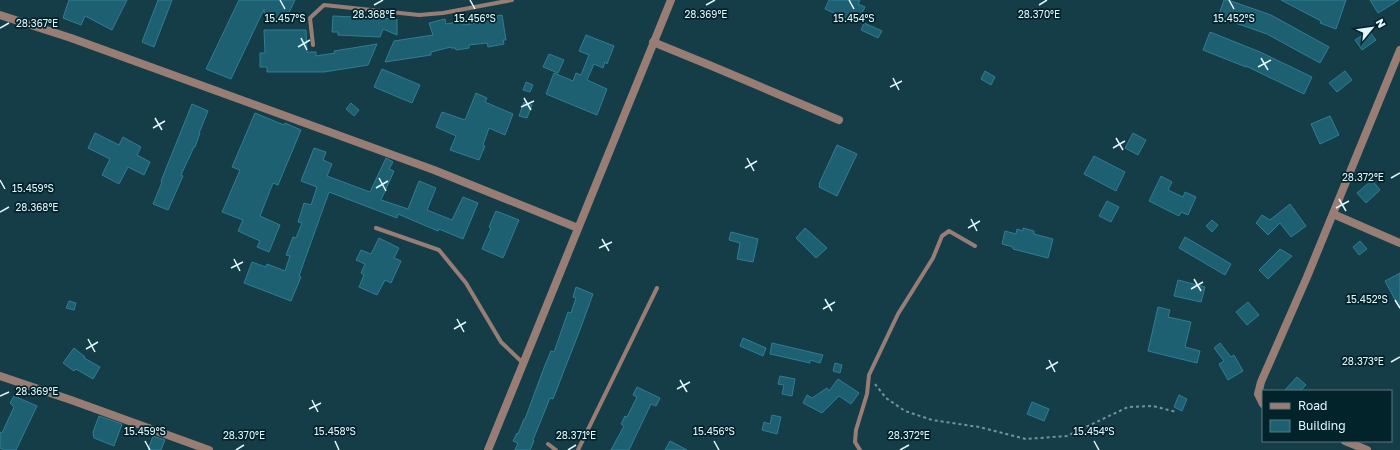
<svg xmlns="http://www.w3.org/2000/svg" width="1400" height="450" font-family="'Golos Text',sans-serif">
	<rect width="100%" height="100%" fill="#153d48"/>
	<!-- building -->
	<g fill="#1d6071" stroke="#317d92">
		<polygon points="69,0 127,0 112,30 85,16 81,25 63,18"/>
		<polygon points="158,0 172,0 154,47 142,42"/>
		<polygon points="239,0 295,0 284,23 264,13 264,9 231,79 206,69"/>
		<polygon points="829,0 860,0 858,4 865,7 857,23 825,9"/>
		<polygon points="1224,0 1228,0 1271,15 1329,47 1320,63 1267,34 1218,17"/>
		<polygon points="1281,0 1346,0 1336,29 1320,23 1321,21"/>
		<polygon points="1370,0 1399,0 1378,13"/>
		<polygon points="502,15 506,40 503,40 504,44 488,47 487,43 469,45 469,48 456,50 455,48 451,48 451,47 431,52 431,55 385,62 394,41 433,35 429,23 445,19 446,24 462,21 463,25 478,23 478,21 485,20 484,18"/>
		<polygon points="333,16 397,19 397,35 383,29 380,37 338,35 338,32 332,32"/>
		<polygon points="864,23 882,31 878,38 861,30"/>
		<polygon points="264,30 306,30 307,52 316,52 316,56 335,53 334,51 377,44 368,65 324,72 267,72 267,67 260,67 260,53 265,53"/>
		<polygon points="1369,31 1376,40 1362,50 1355,40"/>
		<polygon points="1210,32 1260,52 1312,77 1304,94 1246,66 1246,67 1203,50"/>
		<polygon points="586,35 614,46 607,64 605,62 603,68 594,64 587,80 607,89 597,115 546,94 554,73 573,81 576,73 581,75 589,55 579,51"/>
		<polygon points="549,54 564,60 558,73 543,67"/>
		<polygon points="382,69 420,85 412,103 374,87"/>
		<polygon points="985,71 995,77 991,85 981,79"/>
		<polygon points="1345,71 1352,80 1337,92 1329,83"/>
		<polygon points="526,82 533,85 530,92 523,90"/>
		<polygon points="476,93 487,98 485,102 513,114 505,135 489,128 483,145 485,146 479,160 450,150 456,136 436,127 442,112 465,120"/>
		<polygon points="524,102 532,105 527,118 519,116"/>
		<polygon points="351,103 359,110 354,116 346,109"/>
		<polygon points="192,104 208,111 199,133 200,133 195,147 194,147 181,175 183,176 168,210 153,204 162,182 161,181"/>
		<polygon points="255,113 284,125 285,123 301,130 278,185 273,183 260,216 280,225 269,252 257,247 260,241 238,231 243,220 222,212 240,170 232,167"/>
		<polygon points="1330,116 1339,135 1320,144 1311,124"/>
		<polygon points="95,133 119,145 123,137 141,147 137,155 150,162 144,175 128,167 119,184 102,175 110,159 88,148"/>
		<polygon points="1133,133 1146,140 1138,155 1125,148"/>
		<polygon points="837,145 857,154 837,196 819,187 820,184 819,184"/>
		<polygon points="314,148 326,152 323,160 332,164 327,176 370,192 386,158 393,162 389,169 394,171 381,200 408,209 419,181 436,188 427,210 452,220 463,197 478,203 463,239 439,229 438,231 398,214 397,218 329,192 299,276 301,277 291,301 244,283 252,262 266,267 267,264 285,271 290,256 286,255 293,237 296,238 302,223 298,222 304,203 311,205 317,187 301,181"/>
		<polygon points="1094,156 1125,172 1116,191 1084,174"/>
		<polygon points="1161,176 1172,182 1168,190 1183,197 1185,192 1196,197 1188,215 1181,212 1179,216 1149,201"/>
		<polygon points="1372,180 1380,190 1366,203 1357,193"/>
		<polygon points="1107,201 1119,207 1111,222 1099,216"/>
		<polygon points="1290,204 1306,226 1291,237 1280,223 1268,235 1256,223 1262,215 1270,220"/>
		<polygon points="496,211 519,220 503,258 482,249 491,228 489,227"/>
		<polygon points="1212,220 1218,225 1212,232 1206,226"/>
		<polygon points="805,228 827,248 816,258 796,238"/>
		<polygon points="1023,228 1034,231 1034,234 1053,239 1048,258 1013,249 1013,247 1002,244 1005,231 1016,234 1017,229 1023,231"/>
		<polygon points="731,232 758,239 753,262 737,259 740,243 729,240"/>
		<polygon points="1185,237 1231,264 1225,275 1179,248"/>
		<polygon points="379,238 399,248 394,258 401,261 391,283 385,280 377,295 359,287 364,275 361,273 365,264 356,260 361,250 371,254"/>
		<polygon points="1360,241 1367,249 1359,255 1353,247"/>
		<polygon points="1280,249 1292,256 1268,279 1259,270"/>
		<polygon points="1400,273 1400,309 1385,281"/>
		<polygon points="1178,280 1205,287 1201,302 1174,296"/>
		<polygon points="576,287 593,294 581,327 553,399 550,398 533,440 534,441 530,450 515,450 518,443 513,441 517,433 518,434 524,419 525,419 545,365 551,351 554,352 568,312 571,313 576,298 573,297"/>
		<polygon points="69,301 76,303 74,310 66,308"/>
		<polygon points="1248,302 1259,315 1247,325 1236,312"/>
		<polygon points="1158,307 1170,310 1168,317 1191,322 1185,347 1200,351 1197,363 1148,351"/>
		<polygon points="743,338 766,348 763,356 740,346"/>
		<polygon points="772,343 823,355 820,363 810,360 810,363 770,354"/>
		<polygon points="1220,343 1231,357 1234,355 1243,371 1228,380 1219,364 1224,361 1214,348"/>
		<polygon points="74,348 85,357 84,358 100,367 93,379 76,369 74,371 63,363"/>
		<polygon points="835,363 842,365 840,373 833,371"/>
		<polygon points="780,376 795,379 792,396 782,394 784,385 778,384"/>
		<polygon points="1297,377 1306,385 1300,391 1284,391"/>
		<polygon points="838,379 859,393 851,404 839,396 822,413 803,403 807,395 812,398 827,388 829,391"/>
		<polygon points="637,387 660,398 656,406 651,404 629,450 611,450 624,426 621,424 625,416 627,417 637,397 633,395"/>
		<polygon points="1179,395 1187,399 1182,411 1174,407"/>
		<polygon points="14,396 37,406 16,450 4,450 0,448 0,432 2,433 14,407 10,403"/>
		<polygon points="1032,402 1049,409 1044,421 1027,414"/>
		<polygon points="772,415 781,417 777,434 762,430 764,422 770,424"/>
		<polygon points="99,416 122,424 114,446 94,438 93,432"/>
		<polygon points="153,436 165,440 161,450 148,450"/>
		<polygon points="670,441 687,450 665,450"/>
	</g>
	<g fill="none" stroke-linecap="round" stroke-linejoin="round">
		<!-- path -->
		<polyline stroke="#73929b" stroke-width="2" stroke-dasharray="3 3" stroke-linecap="butt" points="875,384 886,398 905,411 932,420 979,427 1026,439 1067,436 1128,407 1153,406 1176,412"/>
		<!-- lane -->
		<g stroke="#987d75" stroke-width="4">
			<polyline points="313,45 310,18 324,5 419,15 443,13 512,0"/>
			<polyline points="376,228 439,250 466,283 501,342 523,363"/>
			<polyline points="548,444 556,450"/>
			<polyline points="578,450 657,288"/>
			<polyline points="860,450 855,442 856,430 867,394 869,375 898,314 933,258 942,236 949,231 975,246"/>
		</g>
		<!-- street -->
		<g stroke="#987d75" stroke-width="8">
			<polyline points="0,15 71,38 434,170 578,228"/>
			<polyline points="653,42 714,67 839,120"/>
			<polyline points="1333,214 1400,243"/>
			<polyline points="0,376 71,400 209,450"/>
			<polyline points="1263,404 1258,394 1261,382 1307,277 1400,50"/>
			<polyline points="1345,441 1367,450"/>
			<polyline points="488,450 671,0"/>
		</g>
	</g>
	<!-- ticks -->
	<path fill="none" stroke="#e3f8fe" stroke-width="1.5" d="M 280,0 L 285,9M 470,0 L 475,9M 849,0 L 854,9M 1229,0 L 1234,9M 374,5 L 383,0M 706,5 L 715,0M 1039,5 L 1047,0M 0,28 L 9,23M 301,38 L 307,50M 298,47 L 310,40M 1261,58 L 1268,70M 1258,67 L 1271,60M 893,78 L 899,90M 890,87 L 902,81M 524,98 L 531,110M 521,107 L 534,101M 155,118 L 162,130M 153,128 L 165,121M 1116,138 L 1123,150M 1113,148 L 1125,141M 747,158 L 754,171M 745,168 L 757,161M 379,178 L 386,191M 1391,178 L 1400,173M 0,180 L 5,189M 376,188 L 388,181M 1339,199 L 1346,211M 1336,208 L 1349,201M 0,212 L 9,207M 971,219 L 977,231M 968,228 L 980,221M 602,239 L 609,251M 599,248 L 612,242M 234,259 L 240,271M 231,268 L 243,262M 1194,279 L 1201,291M 1191,289 L 1203,282M 825,299 L 832,311M 1395,300 L 1400,308M 823,309 L 835,302M 457,319 L 464,332M 454,329 L 466,322M 88,339 L 95,352M 86,349 L 98,342M 1049,360 L 1055,372M 1391,362 L 1400,357M 1046,369 L 1058,362M 680,380 L 687,392M 677,389 L 690,382M 0,396 L 9,392M 312,400 L 318,412M 309,409 L 321,403M 145,441 L 150,450M 335,441 L 339,450M 714,441 L 719,450M 1094,441 L 1099,450M 236,450 L 244,445M 568,450 L 576,445M 900,450 L 909,445"/>
	<g font-size="10" text-anchor="middle" fill="#e3f8fe" stroke="#03232b" stroke-width="3.5" stroke-linejoin="round" paint-order="stroke">
		<text x="374" y="18">28.368°E</text>
		<text x="706" y="18">28.369°E</text>
		<text x="1039" y="18">28.370°E</text>
		<text x="285" y="22">15.457°S</text>
		<text x="475" y="22">15.456°S</text>
		<text x="854" y="22">15.454°S</text>
		<text x="1234" y="22">15.452°S</text>
		<text x="37" y="27">28.367°E</text>
		<text x="1363" y="181">28.372°E</text>
		<text x="33" y="192">15.459°S</text>
		<text x="37" y="211">28.368°E</text>
		<text x="1367" y="303">15.452°S</text>
		<text x="1363" y="365">28.373°E</text>
		<text x="37" y="395">28.369°E</text>
		<text x="145" y="435">15.459°S</text>
		<text x="335" y="435">15.458°S</text>
		<text x="714" y="435">15.456°S</text>
		<text x="1094" y="435">15.454°S</text>
		<text x="244" y="439">28.370°E</text>
		<text x="576" y="439">28.371°E</text>
		<text x="909" y="439">28.372°E</text>
	</g>
	<!-- legend -->
	<rect x="1262" y="390" width="130" height="52" fill="#03232b" stroke="#5d787f"/>
	<rect x="1270" y="403" width="20" height="6" fill="#987d75" stroke="#5d787f"/>
	<text x="1298" y="410" font-size="12" fill="#e3f8fe">Road</text>
	<rect x="1270" y="420" width="20" height="12" fill="#1d6071" stroke="#5d787f"/>
	<text x="1298" y="430" font-size="12" fill="#e3f8fe">Building</text>
	<!-- north arrow -->
	<g transform="translate(1372 28) rotate(61)" stroke="#03232b" stroke-width="3" paint-order="stroke">
	<path d="M0-3L7 15L0 10L-7 15Z" fill="#e3f8fe"/>
	<text y="-6" font-size="11" font-weight="bold" text-anchor="middle" fill="#e3f8fe">N</text>
	</g>
</svg>
